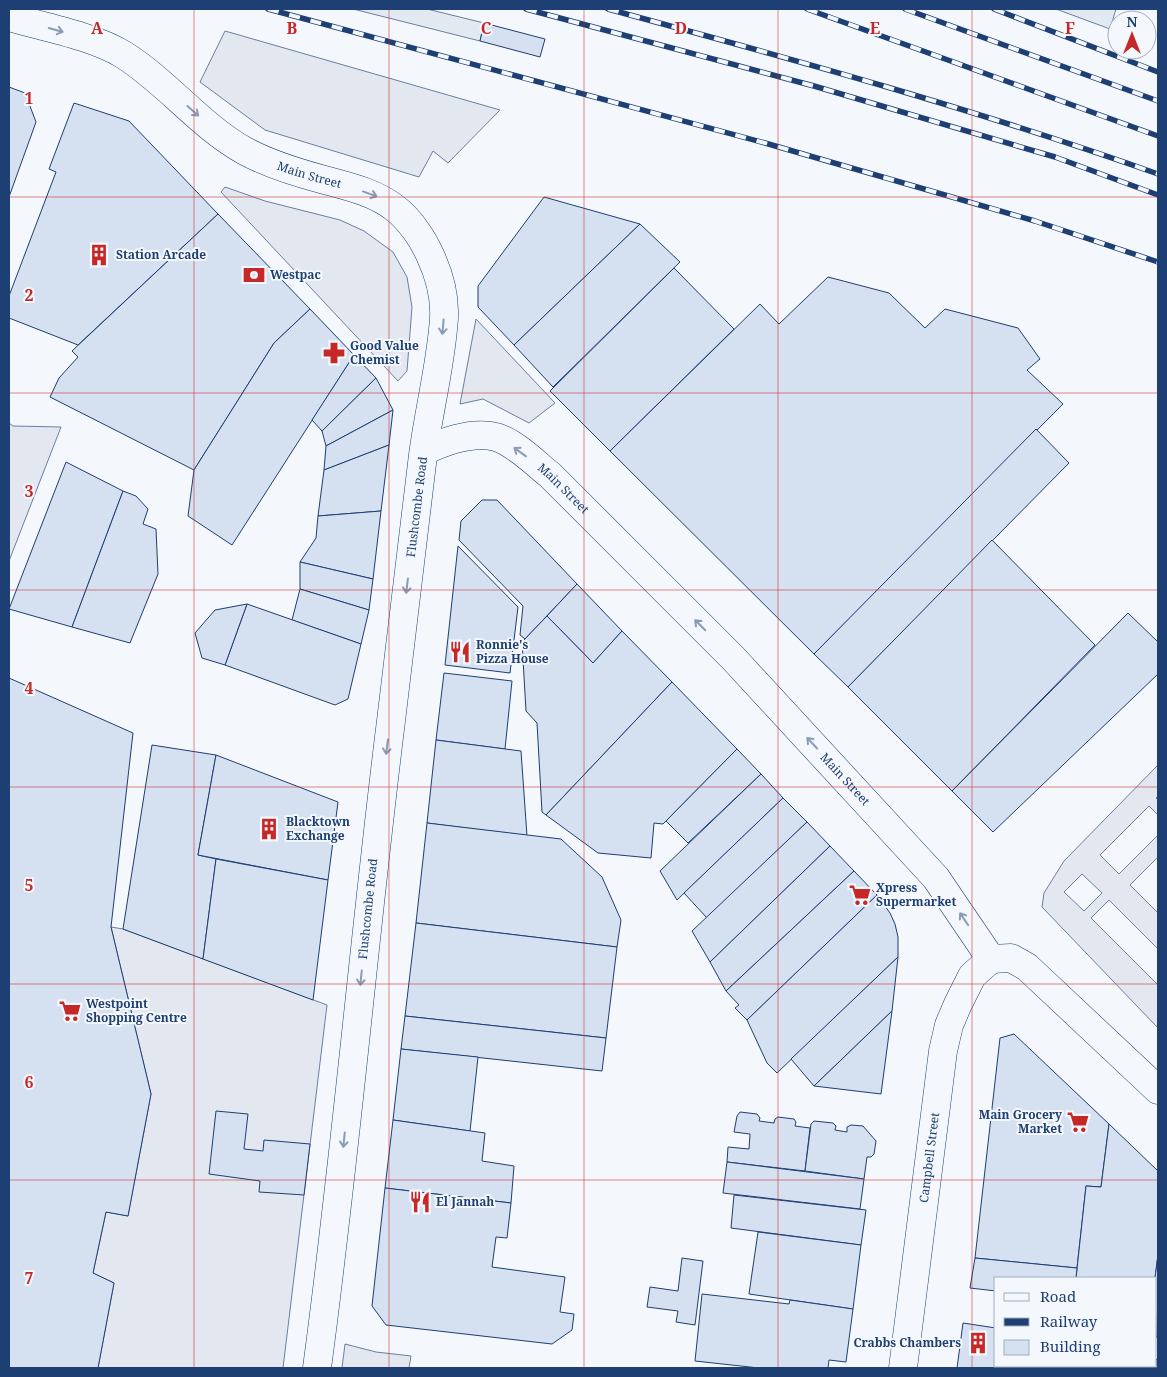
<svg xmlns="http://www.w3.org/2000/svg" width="1167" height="1377" font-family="'Noto Serif',serif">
	<rect width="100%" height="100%" fill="#f4f7fb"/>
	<!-- green -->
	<g fill="#e3e9f0" stroke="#687fa3">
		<polygon points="353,9 427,9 484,23 480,41"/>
		<polygon points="1056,9 1116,9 1110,29"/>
	</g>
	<!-- parking -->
	<g fill="#e3e8f0" stroke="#687fa3" fill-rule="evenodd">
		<polygon points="225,31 500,110 448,163 433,151 419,177 265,130 200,82"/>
		<polygon points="225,187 265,201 340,220 364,231 393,252 407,277 412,307 407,371 398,381 221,192"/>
		<polygon points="476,319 555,403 529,423 483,399 460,404"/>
		<polygon points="9,423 13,426 61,427 9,561"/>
		<path d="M 1158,765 L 1158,796 L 1156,798 L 1158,800 L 1158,815 L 1149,806 L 1100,855 L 1119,874 L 1158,835 L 1158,857 L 1130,885 L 1158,913 L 1158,949 L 1109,900 L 1091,918 L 1158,985 L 1158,1028 L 1042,907 L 1044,893 L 1064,861 ZM 1082,874 L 1102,893 L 1084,911 L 1064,892 Z"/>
		<polygon points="111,927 123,929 327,1005 283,1368 98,1368 114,1283 93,1273 106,1212 128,1216 151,1094"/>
		<polygon points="345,1344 376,1352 411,1356 409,1368 342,1368"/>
	</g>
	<!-- building -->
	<g fill="#d5e0f0" stroke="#1d3f73">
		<polygon points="484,23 545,39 540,57 480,41"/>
		<polygon points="9,87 25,93 36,122 9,197"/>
		<polygon points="74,103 129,121 218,214 78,345 9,318 9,296 56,172 49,169"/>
		<polygon points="544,197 640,224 514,345 478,307 478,286"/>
		<polygon points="218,214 310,309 274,343 194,470 50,397 59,378 78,357 72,351"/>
		<polygon points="640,224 680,262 553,387 514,345"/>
		<polygon points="674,268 734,329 610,451 550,391"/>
		<polygon points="828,277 889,293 925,328 945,309 1018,328 1040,359 1027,370 1063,404 814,654 610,451 760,304 779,324"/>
		<polygon points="310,309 354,355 232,545 188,516 194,470 274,343"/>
		<polygon points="354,355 376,378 322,431 312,420"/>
		<polygon points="376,378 393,410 326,446 322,431"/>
		<polygon points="393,410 389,445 324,470 326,446"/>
		<polygon points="1036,429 1069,463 848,687 814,654"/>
		<polygon points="389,445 381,511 318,516 324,470"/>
		<polygon points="66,462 123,491 72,627 9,609"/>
		<polygon points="123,491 136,496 148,509 143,524 156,529 158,574 130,643 72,627"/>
		<polygon points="482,500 497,500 577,584 525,639 520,635 523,606 459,540 461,521"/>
		<polygon points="381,511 373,579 300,562 316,538 318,516"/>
		<polygon points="992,540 1095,645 952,791 848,687"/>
		<polygon points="458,546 518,607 510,673 445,665"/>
		<polygon points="300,562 373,579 369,610 300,589"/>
		<polygon points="577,584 622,631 593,663 547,616"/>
		<polygon points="300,589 369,610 361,644 292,620"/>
		<polygon points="247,604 361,644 348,699 335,705 225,665"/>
		<polygon points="247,604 225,665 202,658 195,633 215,610"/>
		<polygon points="1128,613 1158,642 1158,674 993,832 952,791"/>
		<polygon points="547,616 593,663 622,631 672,682 546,815 542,812 537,723 526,711 522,642"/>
		<polygon points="444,673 512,681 505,749 436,740"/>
		<polygon points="9,678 133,733 111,927 151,1094 128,1216 106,1212 93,1273 114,1283 98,1368 9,1368"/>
		<polygon points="672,682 737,749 666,821 663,824 654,823 651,858 598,853 546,815"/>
		<polygon points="436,740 521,751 527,836 427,823"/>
		<polygon points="152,745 216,755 198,855 216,859 203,959 123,929"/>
		<polygon points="737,749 761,774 688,843 666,821"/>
		<polygon points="216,755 338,802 328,880 198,855"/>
		<polygon points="761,774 783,798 677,900 660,871"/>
		<polygon points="783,798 807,822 707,918 684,893"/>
		<polygon points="807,822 830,846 710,962 692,931"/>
		<polygon points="427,823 561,839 602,877 621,920 617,947 416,923"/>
		<polygon points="830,846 854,871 726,991 710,962"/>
		<polygon points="216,859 328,880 313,1000 203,959"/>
		<polygon points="854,871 877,895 747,1020 735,1008 739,1005 726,991"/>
		<polygon points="877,895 890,913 895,924 898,937 898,957 777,1073 767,1063 747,1020"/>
		<polygon points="416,923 617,947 606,1038 405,1016"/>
		<polygon points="898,957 892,1011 814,1086 791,1059"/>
		<polygon points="892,1011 881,1094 814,1086"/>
		<polygon points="405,1016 606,1038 602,1071 401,1049"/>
		<polygon points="1014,1034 1109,1124 1101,1187 1086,1186 1077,1268 975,1258 1000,1038"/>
		<polygon points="401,1049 478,1057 470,1131 393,1120"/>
		<polygon points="216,1111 248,1114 244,1149 263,1151 264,1140 310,1144 304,1195 259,1192 260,1181 209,1174"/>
		<polygon points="740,1112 757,1114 760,1118 759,1121 774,1123 775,1119 778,1117 794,1119 796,1122 795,1126 810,1128 805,1171 727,1162 728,1147 749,1149 750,1134 734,1132 737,1116"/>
		<polygon points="393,1120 485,1133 482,1161 514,1166 511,1203 385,1188"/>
		<polygon points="814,1121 833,1123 836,1126 835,1130 847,1132 847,1127 851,1125 863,1126 876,1141 874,1154 871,1157 867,1157 864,1179 805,1171 811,1124"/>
		<polygon points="1109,1124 1158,1171 1158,1255 1155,1278 1076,1278 1086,1186 1101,1187"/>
		<polygon points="727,1162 864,1179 860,1209 723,1193"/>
		<polygon points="385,1188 511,1203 507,1238 496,1237 492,1267 565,1277 560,1312 574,1314 572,1330 552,1344 386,1325 372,1306"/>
		<polygon points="734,1195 866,1210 861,1245 731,1228"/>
		<polygon points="758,1232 861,1245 853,1309 749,1294"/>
		<polygon points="1158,1255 1158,1337 1156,1337 1155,1278"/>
		<polygon points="682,1258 703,1261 695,1325 676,1322 678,1311 647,1307 650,1287 678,1291"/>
		<polygon points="975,1258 1077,1268 1076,1278 996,1278 996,1291 970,1288"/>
		<polygon points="702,1294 789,1304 790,1300 853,1309 846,1362 829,1360 828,1368 759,1368 695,1361"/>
		<polygon points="963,1323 996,1328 996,1366 1156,1366 1156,1359 1158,1360 1158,1368 957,1368"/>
	</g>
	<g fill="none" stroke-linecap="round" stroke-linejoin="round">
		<!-- minor casing -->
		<g stroke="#1d3f73" stroke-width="29">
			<g id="minor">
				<path id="s1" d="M 9,17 C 44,27 93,36 124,55 C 168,83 200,126 245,151 C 269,164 295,172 321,179 C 347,186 375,192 396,209 C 410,220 423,239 430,255 C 439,274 445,297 444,318 C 441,364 429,409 423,455 C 412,543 402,632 391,721 C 364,937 346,1153 317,1368"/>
				<path id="s2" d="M 424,451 C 445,441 472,431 496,437 C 514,442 535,463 550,475 L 733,658 L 936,878 L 991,959"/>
				<polyline points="991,959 1011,958 1027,967 1158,1090"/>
				<path id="s3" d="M 903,1368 L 943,1051 L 949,1025 L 958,1004 L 972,976 L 991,959"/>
			</g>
		</g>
		<!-- minor -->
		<use href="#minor" stroke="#f4f7fb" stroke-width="28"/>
		<!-- rail casing -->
		<g stroke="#1d3f73" stroke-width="5.5">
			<g id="rail">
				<polyline points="268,9 765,143 1035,221 1158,262"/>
				<polyline points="526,9 814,86 1055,157 1158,195"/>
				<path d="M 608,9 C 792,59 978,110 1158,174"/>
				<polyline points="807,9 1158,136"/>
				<polyline points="905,9 1158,101"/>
				<polyline points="994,9 1158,72"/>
			</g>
		</g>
		<!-- rail -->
		<use href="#rail" stroke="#f4f7fb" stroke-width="4" stroke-dasharray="11" stroke-linecap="butt"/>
	</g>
	<!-- one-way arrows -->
	<defs><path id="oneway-shaft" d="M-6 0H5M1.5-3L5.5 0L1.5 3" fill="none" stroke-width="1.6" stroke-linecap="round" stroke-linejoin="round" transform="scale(1.25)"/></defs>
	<g stroke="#889bb7">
		<use href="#oneway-shaft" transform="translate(56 30) rotate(16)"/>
		<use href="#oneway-shaft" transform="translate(193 111) rotate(41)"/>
		<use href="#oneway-shaft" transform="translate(370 194) rotate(20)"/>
		<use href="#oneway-shaft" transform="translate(443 327) rotate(95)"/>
		<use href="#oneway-shaft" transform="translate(520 452) rotate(-144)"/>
		<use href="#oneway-shaft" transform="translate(407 586) rotate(97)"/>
		<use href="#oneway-shaft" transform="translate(700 625) rotate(-135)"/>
		<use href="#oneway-shaft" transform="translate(812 743) rotate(-133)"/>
		<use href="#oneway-shaft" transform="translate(387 747) rotate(97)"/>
		<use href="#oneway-shaft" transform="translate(964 919) rotate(-124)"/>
		<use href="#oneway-shaft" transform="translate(361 978) rotate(96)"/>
		<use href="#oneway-shaft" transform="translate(344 1140) rotate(96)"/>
	</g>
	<!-- grid -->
	<path fill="none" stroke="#c62828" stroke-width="1" stroke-opacity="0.55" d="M 194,9 L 194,1368M 389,9 L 389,1368M 584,9 L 584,1368M 778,9 L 778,1368M 972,9 L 972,1368M 9,197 L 1158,197M 9,393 L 1158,393M 9,590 L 1158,590M 9,787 L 1158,787M 9,984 L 1158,984M 9,1180 L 1158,1180"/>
	<!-- icons -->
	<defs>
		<g id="building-bare" transform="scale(1.725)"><path d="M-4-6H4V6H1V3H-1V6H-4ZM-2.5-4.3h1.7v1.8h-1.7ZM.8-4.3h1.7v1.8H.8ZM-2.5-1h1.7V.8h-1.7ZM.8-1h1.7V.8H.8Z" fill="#c62828" stroke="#f4f7fb" stroke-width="2.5" paint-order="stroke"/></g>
		<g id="bank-bare" transform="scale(1.725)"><path d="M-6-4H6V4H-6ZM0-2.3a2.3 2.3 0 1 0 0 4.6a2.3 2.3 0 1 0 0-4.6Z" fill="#c62828" stroke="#f4f7fb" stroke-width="2.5" paint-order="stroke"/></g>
		<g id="pharmacy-bare" transform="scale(1.725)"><path d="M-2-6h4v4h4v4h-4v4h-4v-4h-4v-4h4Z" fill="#c62828" stroke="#f4f7fb" stroke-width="2.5" paint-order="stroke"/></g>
		<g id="restaurant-bare" transform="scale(1.725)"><path d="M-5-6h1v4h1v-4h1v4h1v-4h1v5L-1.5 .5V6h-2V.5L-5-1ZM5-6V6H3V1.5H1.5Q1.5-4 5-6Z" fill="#c62828" stroke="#f4f7fb" stroke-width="2.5" paint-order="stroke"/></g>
		<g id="supermarket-bare" transform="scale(1.725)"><path d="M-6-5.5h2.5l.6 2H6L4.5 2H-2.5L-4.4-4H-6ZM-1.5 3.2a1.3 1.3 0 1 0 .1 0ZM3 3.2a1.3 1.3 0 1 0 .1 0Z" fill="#c62828" stroke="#f4f7fb" stroke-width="2.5" paint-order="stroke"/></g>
	</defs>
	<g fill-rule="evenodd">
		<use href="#building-bare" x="99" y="255"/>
		<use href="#bank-bare" x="254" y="275"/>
		<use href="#pharmacy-bare" x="334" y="353"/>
		<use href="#restaurant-bare" x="460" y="652"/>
		<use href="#building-bare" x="269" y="829"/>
		<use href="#supermarket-bare" x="860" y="895"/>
		<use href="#supermarket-bare" x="70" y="1011"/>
		<use href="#supermarket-bare" x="1078" y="1122"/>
		<use href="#restaurant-bare" x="420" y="1202"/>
		<use href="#building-bare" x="978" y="1343"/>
	</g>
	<g text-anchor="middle" stroke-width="4" stroke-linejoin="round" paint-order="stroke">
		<!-- street labels -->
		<g font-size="12" fill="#1d3f73" stroke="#f4f7fb">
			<text dy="4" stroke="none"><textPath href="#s1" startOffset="345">Main Street</textPath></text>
			<text dy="4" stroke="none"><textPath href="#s2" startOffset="160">Main Street</textPath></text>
			<text transform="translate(417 507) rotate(-83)" y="4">Flushcombe Road</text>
			<text dy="4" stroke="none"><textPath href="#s2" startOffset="565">Main Street</textPath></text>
			<text transform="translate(368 909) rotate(-84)" y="4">Flushcombe Road</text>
			<text dy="4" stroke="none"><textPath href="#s3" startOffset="212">Campbell Street</textPath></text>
		</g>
		<!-- poi labels -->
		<g font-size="12" font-weight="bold" fill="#1d3f73" stroke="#f4f7fb" text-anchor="start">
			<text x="116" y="259">Station Arcade</text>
			<text x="270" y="279">Westpac</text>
			<text x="350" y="350">Good Value<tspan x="350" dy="14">Chemist</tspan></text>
			<text x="476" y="649">Ronnie's<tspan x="476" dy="14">Pizza House</tspan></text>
			<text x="286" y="826">Blacktown<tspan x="286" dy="14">Exchange</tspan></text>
			<text x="876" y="892">Xpress<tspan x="876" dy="14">Supermarket</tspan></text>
			<text x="86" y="1008">Westpoint<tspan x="86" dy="14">Shopping Centre</tspan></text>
			<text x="1062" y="1119" text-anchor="end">Main Grocery<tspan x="1062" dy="14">Market</tspan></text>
			<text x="436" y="1206">El Jannah</text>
			<text x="961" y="1347" text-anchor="end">Crabbs Chambers</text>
		</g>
	</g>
	<g font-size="16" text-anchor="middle" font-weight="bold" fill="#c62828" stroke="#f4f7fb" stroke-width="4" stroke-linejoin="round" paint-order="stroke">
		<text x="97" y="34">A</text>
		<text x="292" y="34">B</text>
		<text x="486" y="34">C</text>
		<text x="681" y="34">D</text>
		<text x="875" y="34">E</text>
		<text x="1070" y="34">F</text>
		<text x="29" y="104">1</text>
		<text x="29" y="301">2</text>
		<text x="29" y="497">3</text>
		<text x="29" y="694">4</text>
		<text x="29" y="891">5</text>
		<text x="29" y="1088">6</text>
		<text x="29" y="1284">7</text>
	</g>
	<!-- border -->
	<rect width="1167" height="1377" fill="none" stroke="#1d3f73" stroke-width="20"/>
	<!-- legend -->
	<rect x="994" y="1277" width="162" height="90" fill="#f4f7fb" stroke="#9eadc5"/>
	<rect x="1004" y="1293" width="25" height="8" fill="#f4f7fb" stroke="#9eadc5"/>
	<text x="1040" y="1302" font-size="15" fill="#1d3f73">Road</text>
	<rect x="1004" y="1318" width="25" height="8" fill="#1d3f73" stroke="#9eadc5"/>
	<text x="1040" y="1327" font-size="15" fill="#1d3f73">Railway</text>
	<rect x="1004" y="1340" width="25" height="15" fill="#d5e0f0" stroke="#9eadc5"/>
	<text x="1040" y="1352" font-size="15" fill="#1d3f73">Building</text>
	<!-- north arrow -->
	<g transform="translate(1132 35)"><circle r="24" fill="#f4f7fb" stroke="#9eadc5"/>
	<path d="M0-4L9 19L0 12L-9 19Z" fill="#c62828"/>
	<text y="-8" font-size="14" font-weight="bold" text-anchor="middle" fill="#1d3f73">N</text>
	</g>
</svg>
